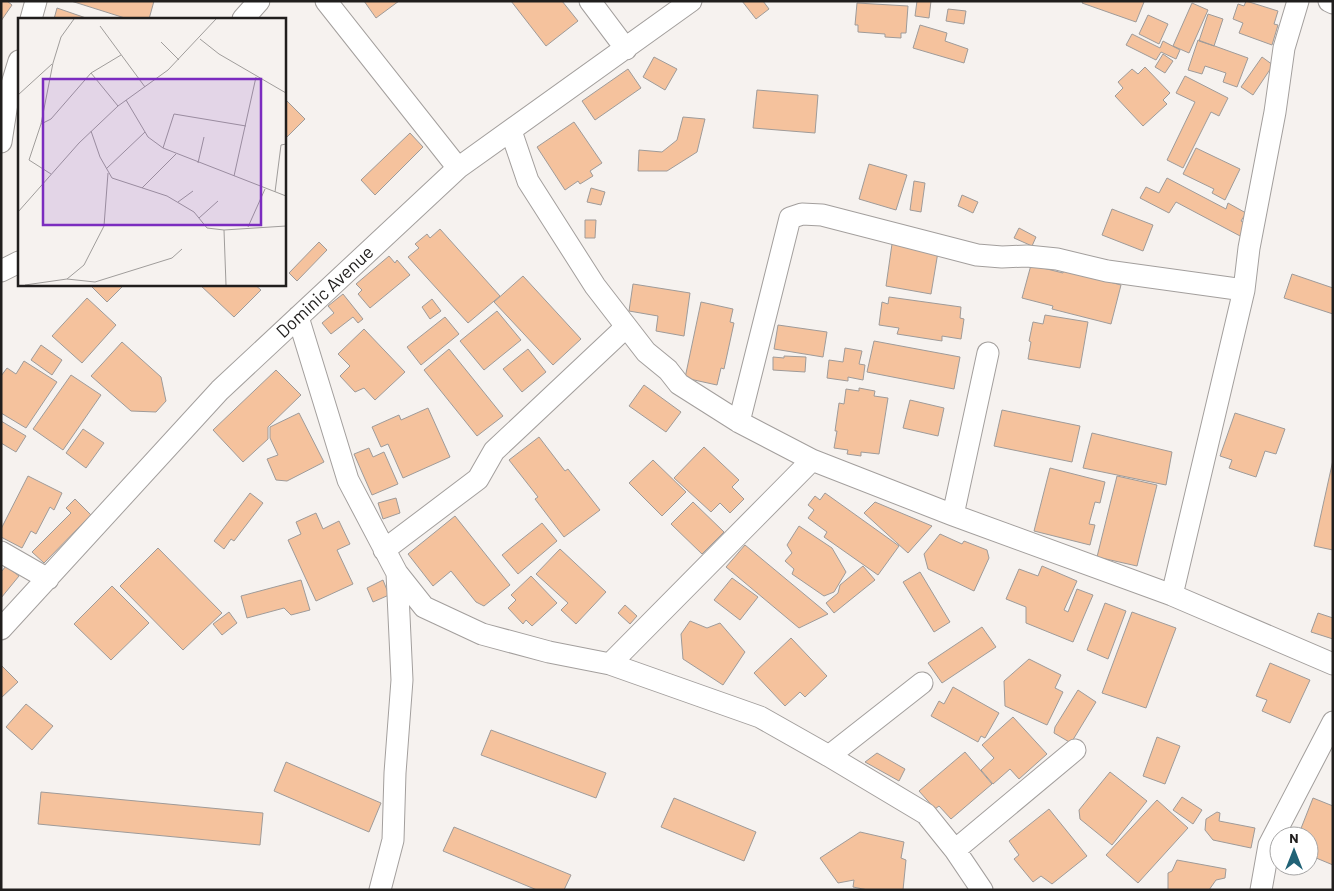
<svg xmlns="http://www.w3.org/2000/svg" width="1334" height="891" font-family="Barlow,sans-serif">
	<rect width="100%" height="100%" fill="#f6f2ef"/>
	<path fill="#f5c29d" stroke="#9f9b99" d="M1,1H7L12,5L1,21Z
		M71,1H154L149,19H128Z
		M364,1H399L376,18Z
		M511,1H562L578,21L546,46Z
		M742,1H763L769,9L756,19Z
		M917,1H931L929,18L915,16Z
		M1083,1H1143L1144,2L1136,22L1082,3Z
		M1246,1L1278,11L1274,24L1278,25L1272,45L1239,33L1243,23L1233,19L1238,4L1244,6Z
		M857,3L908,6L906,33H901V38L885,37V34L858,32V25H855Z
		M1192,3L1208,10L1189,53L1173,46Z
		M57,8L89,19H54Z
		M948,9L966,11L964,24L946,21Z
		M1208,14L1223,19L1214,46L1199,41Z
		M1148,15L1168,24L1159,44L1139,34Z
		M920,25L947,33L945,41L968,49L964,63L913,48Z
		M1132,34L1160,48L1163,41L1180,50L1176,59L1161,52L1156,60L1126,45Z
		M1198,40L1248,58L1237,87L1223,82L1226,73L1205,66L1202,74L1188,70Z
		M1163,54L1173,61L1165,73L1155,67Z
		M654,57L677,69L665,90L643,77Z
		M1262,57L1273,65L1253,95L1241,87Z
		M1145,67L1170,93L1163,100L1167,104L1143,126L1115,96L1123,88L1118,82L1132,69L1138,74Z
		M628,69L641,88L595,120L582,101Z
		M1185,76L1228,98L1219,116L1211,112L1183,168L1167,160L1195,102L1176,93Z
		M757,90L818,95L815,133L753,128Z
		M284,98L305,119L285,139H284Z
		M683,117L705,119L697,152L667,171H638L639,150L662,152L677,140Z
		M574,122L602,163L590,171L593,176L580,184L578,181L565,190L537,147Z
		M410,133L423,147L375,195L361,180Z
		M1196,148L1240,169L1225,200L1212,193L1214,189L1183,174Z
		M869,164L907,175L896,210L859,199Z
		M1167,178L1226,209L1228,203L1246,213L1241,221L1248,225L1242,237L1176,202L1169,213L1140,198L1146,187L1159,193Z
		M914,181L925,183L921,212L910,210Z
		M591,188L605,192L601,205L587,202Z
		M962,195L978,202L973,213L958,206Z
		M1112,209L1153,225L1143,251L1102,235Z
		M585,220H596L595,238H585Z
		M1019,228L1036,237L1032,246L1014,238Z
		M440,229L500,296L468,323L408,257L419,248L415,244L427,234L430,238Z
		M319,242L327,250L297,281L289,273Z
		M892,244L938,252L931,294L886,286Z
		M389,256L395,263L397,260L410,275L370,308L358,294L362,290L356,284Z
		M1031,265L1063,273L1064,270L1121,285L1111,324L1052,309L1053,306L1022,298Z
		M1292,274L1333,288V314L1284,298Z
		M523,276L581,339L553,365L494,302Z
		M89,284H125L107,302Z
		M199,284H254L261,290L234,317Z
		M633,284L690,293L684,336L656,331L658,316L629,311Z
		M343,294L363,319L358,323L353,317L331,334L322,323L334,313L328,306Z
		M889,297L961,307L960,318L964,319L961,339L942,336V341L897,334L899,328L879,325L882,302L888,304Z
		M87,298L116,325L82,363L52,336Z
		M432,299L441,311L430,319L422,307Z
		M701,302L733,309L730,322L734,323L724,369L721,368L717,385L685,378Z
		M497,311L521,340L484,370L460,341Z
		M1045,315L1088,322L1080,368L1028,359L1031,342L1029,341L1033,322L1043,324Z
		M445,317L459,334L421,365L407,347Z
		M778,325L827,332L823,357L774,349Z
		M364,329L405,372L375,400L364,388L355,392L340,376L350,366L338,354Z
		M874,341L960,357L954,389L867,372Z
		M122,342L161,377L166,401L156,412L131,411L91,376Z
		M41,345L62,360L52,375L31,360Z
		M845,348L862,351L859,364L865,365L863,380L848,377V381L827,378L829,360L843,362Z
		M449,349L503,416L477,436L424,370Z
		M528,349L546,372L522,392L503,369Z
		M784,356L806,357L805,372L773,370V357L784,358Z
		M24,361L57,382L26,428L1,413V376L7,368L16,374Z
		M276,370L301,395L268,427V439L243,462L213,430Z
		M71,375L101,395L63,450L33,429Z
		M644,385L681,412L666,432L629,406Z
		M859,388L875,391L874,396L888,398L879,454L861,452V456L847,454L848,450L834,448L837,431H835L839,403L844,404L846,389L859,391Z
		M910,400L944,408L938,436L903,428Z
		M428,408L450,457L403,478L388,444L381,447L372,427L399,415L401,420Z
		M1002,410L1080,426L1072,462L994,446Z
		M299,413L324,462L287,481L276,480L267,459L278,455L270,438V427Z
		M1235,413L1285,429L1276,454L1265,451L1256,477L1229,468L1232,460L1220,456Z
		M1,421L26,436L16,452L1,443Z
		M83,429L104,443L86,468L66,453Z
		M1092,433L1172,452L1166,485L1083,468Z
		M539,437L565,471L568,469L600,510L564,537L535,499L538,497L509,460Z
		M704,447L739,480L732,487L744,499L730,513L720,503L711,512L674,478Z
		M369,448L373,457L384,452L398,484L372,495L354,454Z
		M653,460L686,492L662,516L629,483Z
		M1333,460V550L1314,546Z
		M1050,468L1105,482L1100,503L1095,502L1089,524L1095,525L1090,545L1034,531Z
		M28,476L62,493L54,510L50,507L36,534L31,531L22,548L1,537V529Z
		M1117,476L1157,485L1137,566L1097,557Z
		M250,493L263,503L234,541L231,539L224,549L214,541Z
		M825,493L899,546L878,575L824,537L827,532L808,518L814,510L808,505L815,496L820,500Z
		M396,498L400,513L383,519L378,503Z
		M75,499L91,515L44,563L32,552L71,513L66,508Z
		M693,502L724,532L702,554L671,524Z
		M875,502L932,526L908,553L864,513Z
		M316,513L323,529L339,521L350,544L337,550L353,584L316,601L288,540L301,534L296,522Z
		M455,516L510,585L484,606L476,602L451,571L433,586L408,554Z
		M542,523L557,541L518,574L502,555Z
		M799,526L832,548L846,572L834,592L824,596L792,574L794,569L785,561L792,553L787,545Z
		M940,534L962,544L964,541L987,550L989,558L974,591L928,569L924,554Z
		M745,545L828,614L799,628L726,567Z
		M158,548L222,613L183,650L120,586Z
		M560,549L606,592L576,624L561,610L568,603L536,574Z
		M6,566L19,576L1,598V572Z
		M863,566L875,580L834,613L826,603L838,593L840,585Z
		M1042,566L1077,581L1064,610L1068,612L1077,589L1093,595L1073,642L1026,623V607L1006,599L1019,569L1038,576Z
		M920,572L950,622L934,632L903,582Z
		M531,576L557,603L532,626L526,620L523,624L508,608L516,600L511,595Z
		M732,578L758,597L740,620L714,600Z
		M301,580L310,610L291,615L284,608L247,618L241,596Z
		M383,580L389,595L373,602L367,588Z
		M112,586L149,623L111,660L74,624Z
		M1105,603L1126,611L1108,659L1087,650Z
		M625,605L637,616L630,624L618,613Z
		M229,612L237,623L222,635L213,624Z
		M1132,612L1176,628L1146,708L1102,693Z
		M1318,613L1333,618V639L1311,632Z
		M690,621L707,628L720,623L745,652L723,685L683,659L681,634Z
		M982,627L996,647L942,683L928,663Z
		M791,638L827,676L805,697L800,692L785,706L754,673Z
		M1029,659L1061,675L1055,688L1063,692L1047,725L1005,706L1004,681Z
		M1270,663L1310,680L1290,723L1262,711L1267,700L1256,696Z
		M2,666L18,682L1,698V667Z
		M953,687L999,713L985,738L981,736L978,742L931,716L939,701L944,704Z
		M1078,690L1096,702L1071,743L1054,733L1055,727Z
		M26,704L53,726L32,750L6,727Z
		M1013,717L1047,754L1019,779L1010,769L993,784L981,770L994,758L982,745Z
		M491,730L606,773L596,798L481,755Z
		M1157,737L1180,746L1165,784L1143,776Z
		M965,752L992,784L951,819L939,806L935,809L919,791Z
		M877,753L905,769L899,781L865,762Z
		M286,762L381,803L369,832L274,791Z
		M1110,772L1147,801L1112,845L1080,819L1079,810Z
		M41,792L263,813L260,845L38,824Z
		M1182,797L1202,810L1193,824L1173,810Z
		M674,798L756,832L744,861L661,827Z
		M1313,798L1333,806V865L1309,855V836H1298Z
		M1157,800L1188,828L1138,883L1106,855Z
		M1049,809L1087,856L1052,884L1041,876L1033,882L1014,859L1019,855L1009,841Z
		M1217,812L1220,813L1219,821L1255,828L1251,848L1213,840L1205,830L1206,819Z
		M454,827L571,875L564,890H537L443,851Z
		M860,832L904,842L901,858L906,860L903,890H868L853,887L854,880L838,883L820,858Z
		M1177,860L1226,869L1225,878L1216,880L1209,890H1168V873L1172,871Z"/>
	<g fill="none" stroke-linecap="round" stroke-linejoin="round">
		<defs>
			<path id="street" d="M326,1L458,168
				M590,1L626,49
				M1329,1L1333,3
				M31,19L36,1
				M243,19L259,1
				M511,131L528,181L595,286L646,352L668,370L679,384L739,422L812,460L953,515L1172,595L1333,664
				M1,142L8,97L19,61
				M1,271L19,262
				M298,317L348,480L397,573L424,607L482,634L549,652L610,664L760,717L829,756L926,814L955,850L982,890
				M739,422L790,218L802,214L822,215L977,255L1002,257L1027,256L1057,259L1107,271L1244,290
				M953,515L988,353
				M384,550L478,479L494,451L626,327
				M1,552L48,579
				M1172,595L1244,290L1249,248L1275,112L1284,48L1298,1
				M1,629L220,390L458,168L691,1
				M610,664L812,460
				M829,756L922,683
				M955,850L1075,750
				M380,890L393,840L395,773L402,680L397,573
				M1261,890L1269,845L1333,722"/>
		</defs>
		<use href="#street" stroke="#a39f9d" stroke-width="23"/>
		<use href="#street" stroke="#fff" stroke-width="21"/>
	</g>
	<g text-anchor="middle" stroke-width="4" stroke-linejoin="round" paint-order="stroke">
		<g font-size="18" fill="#201e1d" stroke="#fff">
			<text transform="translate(325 292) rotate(-43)" y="6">Dominic Avenue</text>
		</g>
	</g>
	<g transform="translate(18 18)">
		<rect width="268" height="268" fill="#f6f2ef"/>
		<path fill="none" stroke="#a09d9b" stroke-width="1" d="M82,8L127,69M182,21L201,36L268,75M143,24L161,42M73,55L100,88M0,77L34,46M108,82L130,119L145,130L268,178M23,106L35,45L43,19L56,1M73,113L82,139L94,160L149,178L176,194L189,210L206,212L268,208M145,130L156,96L228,108M180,145L186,119M88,151L127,114M33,156L11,142L23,106L33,101L73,55L103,37M216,158L238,59M124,170L158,136M257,174L263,127L268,126M160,184L175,173M0,194L61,125L100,88L150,52L198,1M181,200L200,183M230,209L247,171M206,212L208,267M49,261L66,247L86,208L90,155M7,267L49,261L77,264L154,240L164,231"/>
		<path fill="#7b2cbf" fill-opacity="0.15" stroke="#7b2cbf" stroke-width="2.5" d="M25,61H243V207H25Z"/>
		<rect width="268" height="268" fill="none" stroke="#201e1d" stroke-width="2.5"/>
	</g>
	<rect width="1334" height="891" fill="none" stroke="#201e1d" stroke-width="5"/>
	<g transform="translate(1294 851)"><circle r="24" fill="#ffffff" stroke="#a6a5a5"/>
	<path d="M0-4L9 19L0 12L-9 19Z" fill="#216276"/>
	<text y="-8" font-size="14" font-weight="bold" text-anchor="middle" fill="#201e1d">N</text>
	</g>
</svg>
